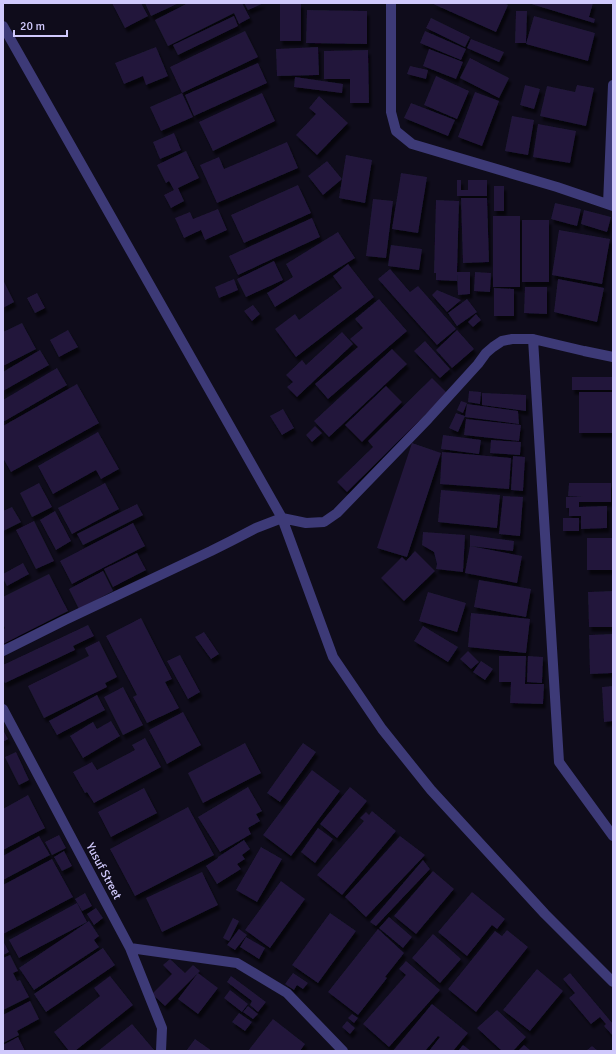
<svg xmlns="http://www.w3.org/2000/svg" width="616" height="1054" font-family="Signika,sans-serif">
	<defs>
		<filter id="shadow"><feDropShadow dx="2.5" dy="4.5" stdDeviation="1" flood-color="#0009"/></filter>
	</defs>
	<rect width="100%" height="100%" fill="#0f0c1b"/>
	<path fill="#21193a" filter="url(#shadow)" d="M112,3H141L148,16L125,28Z
		M145,3H179L151,16Z
		M188,3H242L250,18L239,24L234,13L168,46L155,20Z
		M244,3H264L248,10Z
		M280,3H301V41H280Z
		M431,3H504L508,5L496,32Z
		M528,3H593L589,17L595,19L594,23Z
		M307,10L367,11V44L306,43Z
		M516,11H527L526,43H515Z
		M234,16L238,26L178,55L173,45Z
		M534,16L595,33L588,61L526,44Z
		M431,18L470,37L465,47L426,28Z
		M245,31L258,57L182,93L170,67Z
		M425,31L466,49L461,60L420,43Z
		M471,39L504,52L499,62L467,48Z
		M156,47L168,76L146,85L143,76L124,84L115,63Z
		M318,47L319,75L277,76L276,49Z
		M429,49L463,62L456,79L423,66Z
		M368,50L369,103H350V79H324V51Z
		M470,58L509,78L499,98L460,78Z
		M258,63L267,83L194,116L185,95Z
		M410,66L428,70L426,79L407,74Z
		M436,76L469,91L457,119L424,105Z
		M295,77L343,84L342,93L294,87Z
		M525,85L540,89L534,109L520,105Z
		M577,85L594,88L586,126L540,116L547,86L575,92Z
		M475,92L499,101L482,146L458,137Z
		M182,93L193,117L161,131L150,107Z
		M262,93L275,121L213,151L199,122Z
		M319,96L348,123L317,155L296,135L316,114L309,108Z
		M411,103L455,120L448,136L404,118Z
		M512,116L534,120L528,155L505,151Z
		M538,124L576,131L570,163L533,157Z
		M174,133L181,150L160,159L153,142Z
		M287,142L298,168L217,203L200,165L219,157L224,169Z
		M186,151L199,178L178,188L184,201L171,208L164,195L174,190L169,181L166,183L157,165Z
		M346,155L372,160L365,203L339,198Z
		M327,161L342,179L323,195L308,176Z
		M401,173L427,177L418,233L392,229Z
		M457,180H461V190H468V180H487V196H457Z
		M298,185L311,213L244,243L231,215Z
		M494,186H504V211H494Z
		M461,198H487L489,262L463,263Z
		M373,199L393,201L386,258L366,256Z
		M436,200L459,201L457,272H470V294L458,295L457,274V281L436,280V273H434Z
		M555,203L581,209L577,226L551,219Z
		M218,209L227,230L205,240L201,230L184,238L175,218L190,212L193,219Z
		M584,210L611,217L607,232L581,224Z
		M493,216H520V287H493Z
		M312,218L320,237L238,275L229,256Z
		M522,220H549V282H522Z
		M559,230L610,239L602,284L552,275Z
		M338,232L355,258L275,307L267,293L293,277L286,264Z
		M391,245L422,249L419,270L388,266Z
		M274,261L283,280L246,297L237,279Z
		M348,264L374,297L296,357L275,329L295,314L299,320L342,288L333,276Z
		M390,269L410,292L418,286L456,329L437,345L378,279Z
		M475,272L491,273L490,292L474,291Z
		M234,279L238,290L219,298L215,287Z
		M558,279L604,288L597,322L554,312Z
		M3,280L14,302L3,308Z
		M525,287H547V314L524,313Z
		M494,288L514,289V316H494Z
		M437,290L461,300L447,312L432,295Z
		M37,293L45,308L35,313L27,298Z
		M379,299L407,331L328,399L315,384L358,347L350,339L363,328L355,319Z
		M467,299L477,312L457,326L448,313Z
		M253,305L260,314L252,321L244,311Z
		M476,314L481,320L473,327L468,322Z
		M22,323L36,349L3,366V332Z
		M68,330L78,347L59,357L50,340Z
		M457,330L474,349L452,368L436,350Z
		M342,332L353,344L297,397L287,387L293,382L286,375L302,360L306,365Z
		M425,341L450,369L440,378L414,351Z
		M392,349L407,364L329,437L314,421Z
		M40,350L49,365L3,391V372Z
		M57,368L67,385L3,422V400Z
		M572,377H613V390H572Z
		M432,378L447,393L347,492L337,482L373,447L368,441Z
		M77,384L99,423L11,472L3,458V426Z
		M386,386L402,402L362,442L345,425Z
		M469,391L481,392L480,404L468,402Z
		M579,392H613V433H579Z
		M482,393L526,395V411L482,405Z
		M461,401L467,403L463,413L457,410Z
		M467,404L518,411L519,424L465,417Z
		M283,409L294,428L282,435L270,416Z
		M456,413L465,416L458,432L449,428Z
		M466,419L521,425L519,441L464,435Z
		M315,426L322,433L312,442L306,435Z
		M98,432L119,469L101,479L96,470L53,494L38,466Z
		M443,435L481,440L479,454L441,449Z
		M491,440L521,442L520,455L490,453Z
		M412,443L441,453L407,557L377,548Z
		M442,452L511,458L509,489L440,484Z
		M513,456L525,457L523,491L511,490Z
		M39,483L52,507L32,517L20,493Z
		M105,483L119,509L72,534L58,508Z
		M569,483H611V502H579V507L607,506V528L581,529V516H569V508H566V497L583,496H568Z
		M441,490L500,495L497,528L438,522Z
		M503,496L523,497L520,536L499,534Z
		M137,504L143,515L83,545L77,534Z
		M12,507L21,522L3,531V511Z
		M55,511L71,541L56,550L40,520Z
		M563,518H579V531H563Z
		M34,521L54,561L36,569L16,530Z
		M133,523L145,546L72,584L60,561Z
		M423,532L465,535L463,572L436,569L437,564L434,552L422,545Z
		M470,535L514,541L513,551L470,546Z
		M587,538H613V570H587Z
		M470,546L522,556L517,583L465,573Z
		M415,551L435,571L404,601L381,578L402,557L406,561Z
		M137,553L146,570L113,587L104,569Z
		M23,563L29,574L7,586L3,578V574Z
		M103,571L113,591L79,609L69,589Z
		M49,574L68,611L3,644V630L5,628L3,624V597Z
		M479,580L531,589L526,617L474,607Z
		M613,591V627H589L588,592Z
		M428,592L466,603L457,632L419,621Z
		M471,613L530,619L526,653L468,647Z
		M141,618L172,679L165,682L179,708L147,723L133,697L137,695L106,636Z
		M88,625L94,636L73,646L75,650L5,683L3,680V665Z
		M423,626L458,647L448,662L414,641Z
		M204,632L219,654L211,659L195,637Z
		M613,634V673L590,674L589,635Z
		M99,641L117,677L105,683L107,687L44,718L28,686L89,656L85,648Z
		M468,651L479,662L471,669L460,659Z
		M180,655L200,692L188,699L167,661Z
		M499,656H526L525,684H544L543,704L510,703L511,682H499Z
		M528,656L543,657L542,683L527,682Z
		M481,661L493,669L485,680L473,672Z
		M613,686V721L604,722L602,687Z
		M123,687L143,725L123,735L104,697Z
		M97,695L105,710L57,735L49,721Z
		M183,712L201,745L167,764L149,730Z
		M111,721L120,736L83,758L70,736L93,722L97,729Z
		M3,730L8,739L3,742Z
		M145,738L161,767L94,803L87,792L85,793L73,772L92,762L97,770L135,750L132,745Z
		M245,743L261,773L203,803L188,773Z
		M303,743L316,752L280,802L267,793Z
		M16,752L29,780L19,785L5,757Z
		M312,770L340,791L291,856L263,835Z
		M248,787L262,811L256,814L260,821L248,828L251,834L220,852L198,817Z
		M350,787L367,801L337,838L320,824Z
		M144,788L157,813L111,837L98,812Z
		M28,795L45,828L3,850V809Z
		M188,807L214,855L135,896L110,849Z
		M372,811L396,831L342,895L317,875L364,821L360,818L366,812L369,815Z
		M318,828L333,839L315,863L301,852Z
		M59,835L66,848L52,855L45,842Z
		M39,836L50,855L3,880V856Z
		M400,836L425,855L366,917L345,897Z
		M244,840L250,849L242,855L245,859L237,864L241,869L217,884L206,866L218,858V857Z
		M261,847L282,859L257,902L236,890Z
		M64,851L72,866L62,871L54,857Z
		M52,859L73,897L3,934V885Z
		M423,860L430,869L376,926L370,922Z
		M433,871L454,889L416,934L394,916Z
		M202,872L218,905L162,932L146,898Z
		M281,881L305,899L270,948L245,930Z
		M472,892L505,919L497,929L492,925L467,956L438,932Z
		M85,893L92,906L82,911L75,899Z
		M77,903L87,922L19,958L9,940Z
		M96,908L103,918L94,925L87,914Z
		M330,913L356,931L318,983L292,965Z
		M389,917L412,937L403,948L379,928Z
		M233,918L239,921L229,941L223,938Z
		M89,921L99,936L94,940L99,947L34,990L19,968Z
		M239,929L247,935L235,950L227,945Z
		M378,929L404,953L385,977L387,978L358,1015L328,992Z
		M507,930L528,947L476,1012L448,989L495,931L502,936Z
		M433,934L461,959L440,983L412,958Z
		M246,937L265,948L259,959L240,947Z
		M3,941L9,952L3,955Z
		M103,948L115,965L46,1012L34,994Z
		M10,955L18,971L13,973L17,981L20,980L29,997L3,1010V958Z
		M170,959L185,973L193,965L200,971L165,1006L152,994L172,974L163,965Z
		M406,961L440,990L389,1047L363,1024L406,975L399,969Z
		M537,969L563,991L530,1031L503,1010Z
		M198,973L218,988L198,1014L178,999Z
		M293,973L308,983L303,989L297,985L294,990L285,984Z
		M570,973L613,1024V1036L604,1026L606,1024L600,1017L591,1024L569,998L575,993L563,979Z
		M110,976L133,1005L75,1051H69L54,1032L100,996L94,988Z
		M231,976L266,1002L258,1012L250,1005L252,1001L227,982Z
		M230,990L248,1004L242,1012L224,998Z
		M30,1001L39,1019L17,1031L19,1035L3,1043V1015Z
		M432,1004L468,1033L453,1051H429L440,1037L438,1036L425,1051H393Z
		M248,1006L258,1014L253,1019L243,1012Z
		M497,1010L526,1037L513,1051H502L477,1028Z
		M239,1013L252,1022L245,1031L232,1022Z
		M352,1014L358,1018L354,1023L348,1018Z
		M273,1019L305,1044L300,1051H248Z
		M347,1021L355,1028L350,1034L342,1027Z
		M132,1024L155,1051H98Z
		M18,1037L25,1051H3V1045Z
		M195,1039L212,1051H186Z
		M463,1045L471,1051H458Z
		M524,1045L531,1051H518Z
		M592,1046L598,1051H586Z"/>
	<g fill="none" stroke-linecap="round" stroke-linejoin="round">
		<path stroke="#3d3a77" stroke-width="10" d="M391,3V112L396,131L412,144L557,187L613,206
			M3,26L282,518L333,657L382,729L431,790L545,914L613,982
			M608,204L613,85
			M533,339L559,762L613,836
			M3,651L65,620L211,551L231,541L256,528L282,518L306,523L324,522L337,513L428,419L478,364L486,353L493,347L502,341L512,339H533L584,351L613,357
			M3,709L130,948L162,1028L161,1051
			M130,948L237,963L287,993L343,1051"/>
	</g>
	<g text-anchor="middle" stroke-width="3" stroke-linejoin="round" paint-order="stroke">
		<g font-size="12" fill="#d0c9fc" stroke="#0f0c1b">
			<text transform="translate(104 871) rotate(62)" y="4">Yusuf Street</text>
		</g>
	</g>
	<rect width="616" height="1054" fill="none" stroke="#d0c9fc" stroke-width="8"/>
	<path d="M14 30v6h53v-6" fill="none" stroke="#d0c9fc" stroke-width="2"/>
	<text x="20" y="30" font-size="12" fill="#d0c9fc" stroke="#0f0c1b" stroke-width="3" paint-order="stroke">20 m</text>
</svg>
